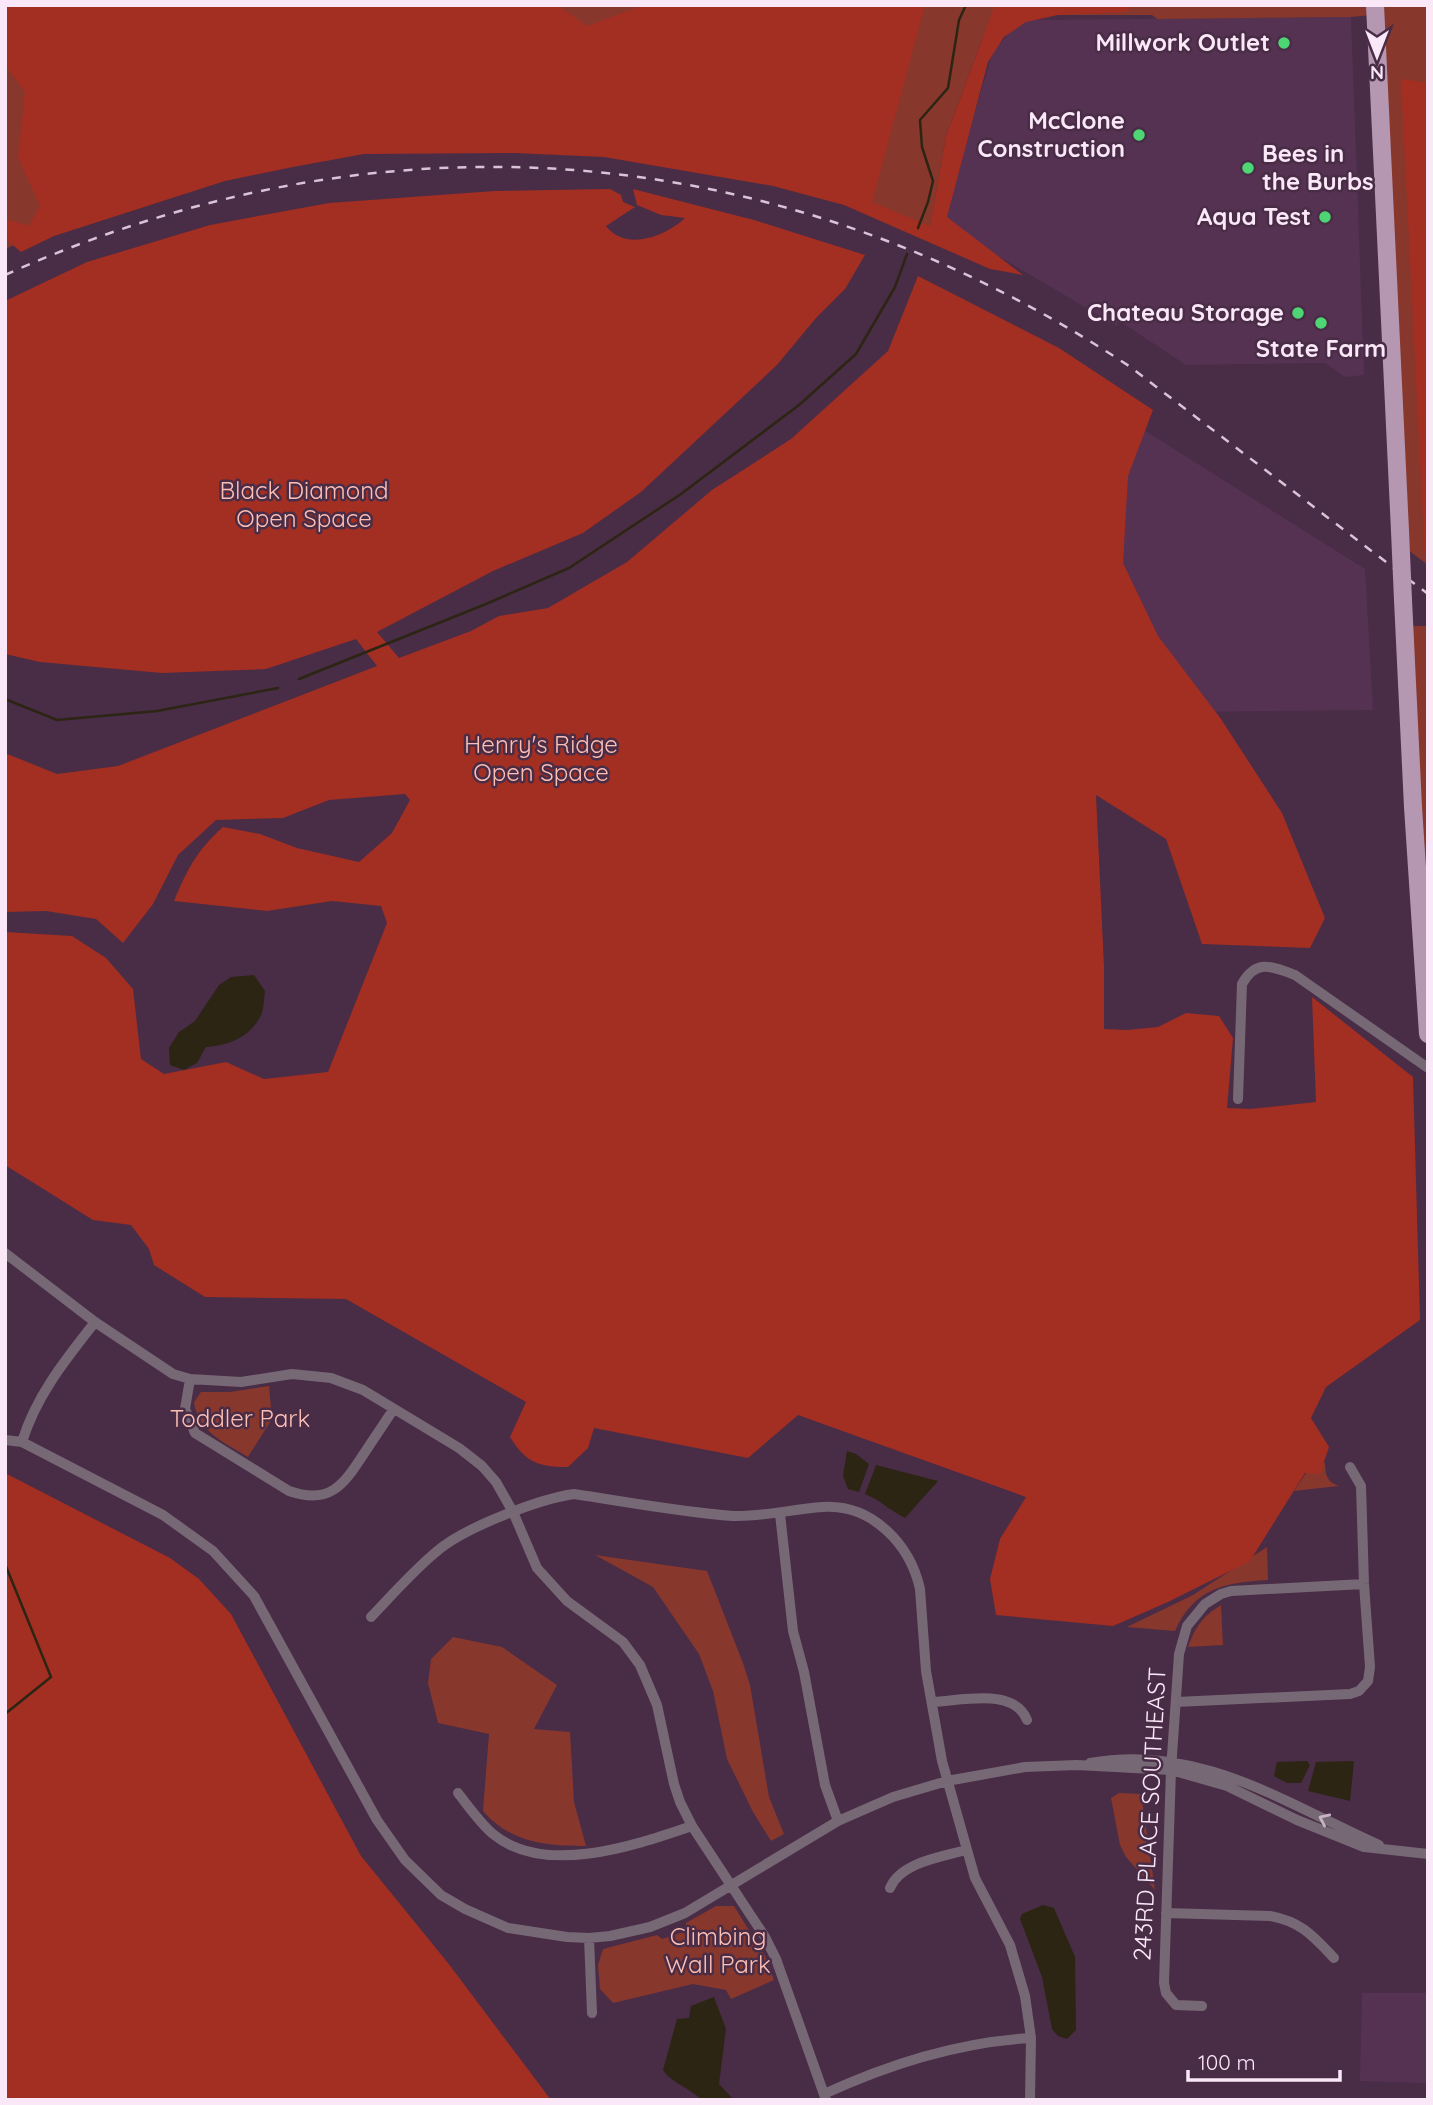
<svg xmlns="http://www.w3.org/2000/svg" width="1433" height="2105" font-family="Quicksand,sans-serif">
	<rect width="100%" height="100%" fill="#492c46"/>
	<path fill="#553252" d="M1351,17L1364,375L1345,377L1325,363L1186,365L1118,320L1117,326L942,223L992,54L1008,34L1026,20Z
		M1112,410L1365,569L1373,710L1098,713Z
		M1362,1993H1428V2083L1360,2081Z"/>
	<path fill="#88372d" d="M5,5H1428V565L1408,550L1382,14L1351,17L1157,19L1152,15H998L983,37L946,136L930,227L862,206L665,157L402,147L262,166L48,230L5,249Z
		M1412,626H1428V976Z
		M269,1386L272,1419L248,1457C224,1442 198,1432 194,1402L201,1392H230Z
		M1325,1463C1325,1475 1327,1482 1339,1486L1294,1491L1312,1464Z
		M1267,1547L1268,1580C1225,1583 1195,1587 1175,1631L1127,1627L1193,1595Z
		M595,1555L707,1571L743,1663L750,1685L769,1797L784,1834L771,1841L753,1812L727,1759L713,1691L699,1654L653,1587Z
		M1221,1605L1223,1645L1188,1647C1196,1626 1202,1617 1221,1605Z
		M453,1637L502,1647L557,1685L534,1729L570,1732L574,1802L586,1846C546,1846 511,1843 483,1811L489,1734L438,1723L428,1683L431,1659Z
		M1119,1793L1141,1794L1155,1890L1126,1857L1120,1845L1111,1798Z
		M716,1906H734L765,1956L774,1980L731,1999L726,1990L693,1984L613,2003L600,1989L598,1965L603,1949L657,1935L662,1939L686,1931V1923Z"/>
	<path fill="#a32e22" d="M5,5H557L587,26L644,5H925L872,202L930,226L946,136L995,5H1133L1126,12L1058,15L1026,22L1004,37L988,62L947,217L1023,275L990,269L844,205L773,186L604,157L514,153L364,154L293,167L225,181L54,236L21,252L9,242L5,219L29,226L40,206L18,157L25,92L5,64Z
		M1401,79L1428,83V562L1425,560Z
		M610,189L621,195L623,202L635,207L606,226C626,252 666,236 685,218L661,215L637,205L633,189L754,220L865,255L845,289L816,318L777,365L641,492L583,533L493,571L377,632L399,658L471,631L499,616L548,608L627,562L712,490L791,439L888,351L918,276L1059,348L1153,410L1128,476L1123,563L1158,636L1221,719L1282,813L1325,918L1310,948L1202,944L1166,839L1096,795L1104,967V1029L1127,1030L1158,1027L1186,1013L1219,1016L1233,1038L1227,1108L1250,1109L1316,1102L1312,997L1413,1077L1420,1320L1326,1387L1311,1418L1329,1447L1320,1474L1305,1473L1250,1561L1168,1602L1113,1626L996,1615L990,1579L1000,1539L1026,1497L798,1415L748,1458L594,1428L588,1448L568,1467C539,1467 526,1463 510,1437L526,1402L346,1299L205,1297L154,1265L149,1249L131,1225L93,1220L5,1165V932L72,936L106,958L133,989L141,1059L164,1074L226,1062L264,1079L328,1072L387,923L381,906L332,901L267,911L174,901C187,870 197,850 223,827L260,834L297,848L359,862L392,833L410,800L405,794L329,800L283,818L216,820L178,855L153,904L123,943L96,919L46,911L5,912V753L57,774L118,766L377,666L356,639L266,669L162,673L40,662L5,654V301L87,262L210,225L329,203L494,191Z
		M5,1473L170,1558L199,1579L231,1614L361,1856L448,1963L551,2100H5Z"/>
	<path fill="#2c2513" d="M254,975L265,991C264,999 264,1012 259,1019C248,1038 227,1046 206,1047L197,1063L184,1070L170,1065L169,1048L179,1032L195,1021L219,985L231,977Z
		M847,1451L856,1454L869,1464L859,1492L848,1489L843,1476Z
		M876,1465L938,1481L905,1518C889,1510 882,1501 865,1494Z
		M1307,1761L1310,1765L1301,1783H1287L1274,1776L1277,1762Z
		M1354,1761L1350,1801L1308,1791L1316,1762Z
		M1043,1905L1054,1908L1075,1957L1076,2030L1067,2039L1058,2036L1052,2029L1042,1977L1020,1919L1022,1914Z
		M714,1997L726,2029L719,2084L734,2100H702C691,2089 669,2081 663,2070L677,2019L689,2018L691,2006Z"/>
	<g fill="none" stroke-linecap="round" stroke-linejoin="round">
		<path stroke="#2c2513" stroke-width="2.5" d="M918,228L928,202L933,181L922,147L920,120L948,88L959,20L966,5
			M299,679L486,604L569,568L681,494L799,405L856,354L895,287L907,254
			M5,699L57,720L157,711L278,688
			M5,1564L51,1677L5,1714"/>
		<path stroke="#776875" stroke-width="10" d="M1238,1099L1242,984C1256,959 1271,966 1295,975L1428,1068
			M5,1253L95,1322L173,1374L190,1379L241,1382L292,1374L331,1378L363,1390L459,1448L482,1466L496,1482L513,1512L537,1568L567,1601L623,1642L640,1665L657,1705L674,1784L680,1802L692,1826L765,1937L776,1959L826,2100
			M190,1379L185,1409L195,1433L289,1491C329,1505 343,1486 363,1455C373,1440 383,1425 393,1410
			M5,1440L22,1442L163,1515L213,1551L254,1596L377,1820L405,1860L441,1895L465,1909L508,1928L567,1937L589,1938L610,1936L650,1927L685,1913L838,1821L893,1797L947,1781L1025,1767L1077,1765L1171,1770L1227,1786L1297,1820L1364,1847L1428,1854
			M22,1442C36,1396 65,1360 95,1322
			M780,1514L793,1631L804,1672L825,1785L838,1821
			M371,1617C392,1595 413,1571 436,1552C463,1528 539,1499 574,1494C627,1502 680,1512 733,1516C764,1517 792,1509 823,1507C872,1504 910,1544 920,1589L926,1671L942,1761L975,1878L1010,1945L1025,1996L1031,2038L1030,2100
			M932,1702C962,1701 1014,1687 1027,1720
			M1176,1702L1350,1694L1359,1691L1368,1681L1370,1667L1364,1584L1361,1486L1350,1467
			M1090,1763C1198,1743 1285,1803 1379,1845
			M458,1793C469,1807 480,1823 493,1834C545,1877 636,1845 692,1826
			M890,1888C901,1862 942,1857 966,1850
			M1166,1913L1270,1916C1302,1922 1313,1936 1334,1958
			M589,1938L592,2013
			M1202,2006L1176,2005L1166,1993L1164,1983L1171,1770L1179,1654L1187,1626L1205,1604L1221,1594L1231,1591L1364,1584
			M824,2094C889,2064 958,2042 1031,2038"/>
		<path stroke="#b597b1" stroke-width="18" d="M1375,5L1400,531
			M1403,600L1413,807L1428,1034"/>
		<path stroke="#d8c4d5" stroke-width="2.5" stroke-dasharray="9 9" stroke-linecap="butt" d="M5,275C385,104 782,137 1129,366L1428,594"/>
		<path stroke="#b597b1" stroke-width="18" d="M1400,531L1403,600"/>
	</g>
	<defs><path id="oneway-chevron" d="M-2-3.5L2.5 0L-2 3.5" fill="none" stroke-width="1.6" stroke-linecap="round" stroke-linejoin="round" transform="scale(1.75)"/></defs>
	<use stroke="#c6b4c3" href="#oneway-chevron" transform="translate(1324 1819) rotate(-155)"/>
	<g fill="#4ed675" stroke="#492c46" stroke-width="2.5">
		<circle cx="1284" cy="43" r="7"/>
		<circle cx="1139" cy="135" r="7"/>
		<circle cx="1248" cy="168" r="7"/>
		<circle cx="1325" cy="217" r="7"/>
		<circle cx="1298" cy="313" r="7"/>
		<circle cx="1321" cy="323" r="7"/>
	</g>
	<g text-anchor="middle" stroke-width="5" stroke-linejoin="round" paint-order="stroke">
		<g font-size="24" font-weight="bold" fill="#fae7f7" stroke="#492c46" text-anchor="end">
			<text x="1270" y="51">Millwork Outlet</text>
			<text x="1125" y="129">McClone<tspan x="1125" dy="28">Construction</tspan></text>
			<text x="1262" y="162" text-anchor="start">Bees in<tspan x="1262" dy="28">the Burbs</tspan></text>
			<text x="1311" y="225">Aqua Test</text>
			<text x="1284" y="321">Chateau Storage</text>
			<text x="1321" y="357" text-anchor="middle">State Farm</text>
		</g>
		<g font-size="24" fill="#fdbeb4" stroke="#492c46">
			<text x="304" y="499">Black Diamond<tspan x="304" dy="28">Open Space</tspan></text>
			<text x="541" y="753">Henry's Ridge<tspan x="541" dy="28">Open Space</tspan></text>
			<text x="240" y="1427">Toddler Park</text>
			<text x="718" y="1945">Climbing<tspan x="718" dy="28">Wall Park</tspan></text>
		</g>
		<g font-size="24" fill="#fae7f7" stroke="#492c46">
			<text transform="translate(1150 1814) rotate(-87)" y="8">243RD PLACE SOUTHEAST</text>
		</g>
	</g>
	<rect width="1433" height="2105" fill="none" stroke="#fae7f7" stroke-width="14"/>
	<g transform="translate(1377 56) rotate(180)" stroke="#492c46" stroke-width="5" paint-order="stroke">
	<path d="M0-5L12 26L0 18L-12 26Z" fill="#fae7f7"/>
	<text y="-10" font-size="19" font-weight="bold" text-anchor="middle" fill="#fae7f7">N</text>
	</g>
	<path d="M1188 2070v10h152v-10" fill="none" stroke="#fae7f7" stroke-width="3.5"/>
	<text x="1198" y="2070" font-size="21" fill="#fae7f7" stroke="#492c46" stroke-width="5" paint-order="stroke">100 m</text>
</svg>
